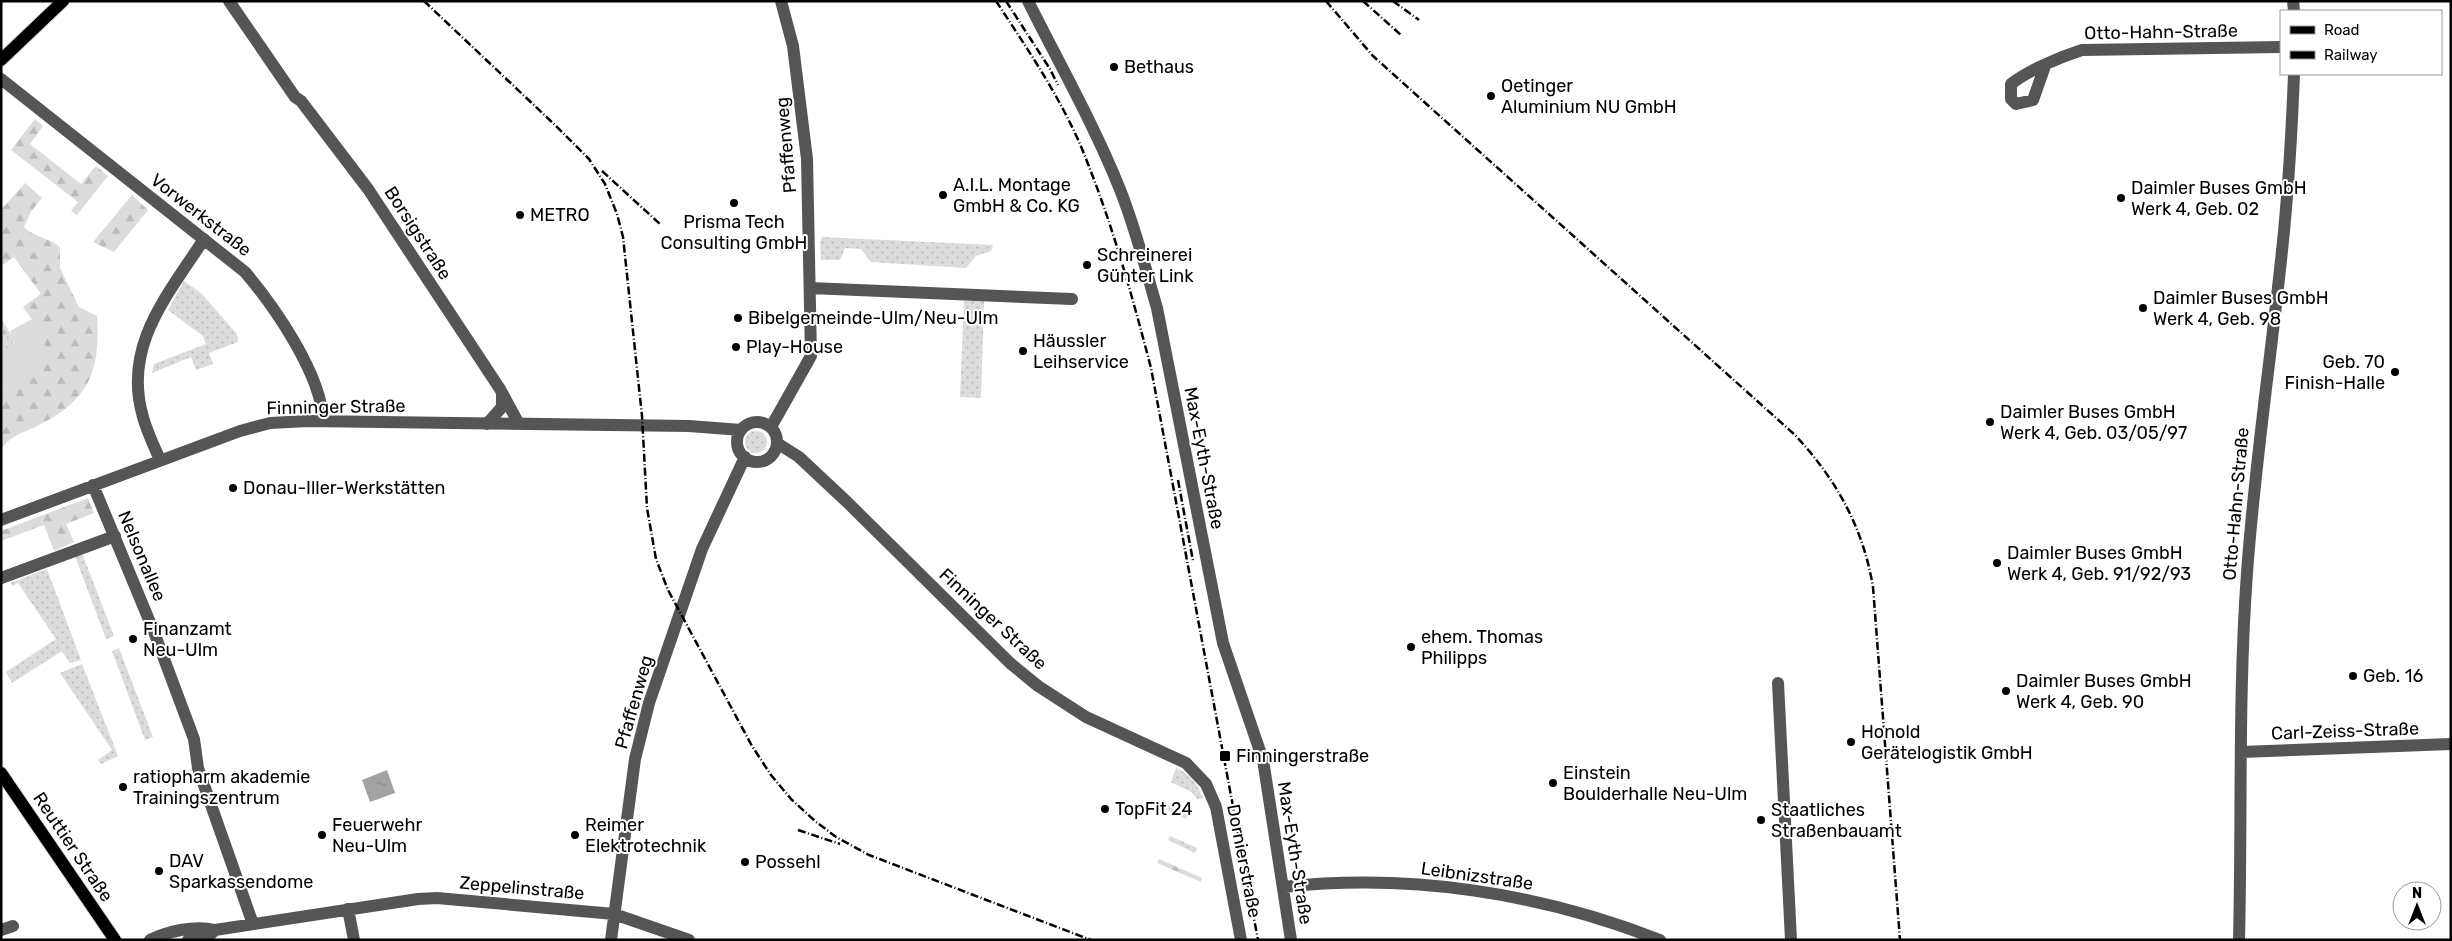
<svg xmlns="http://www.w3.org/2000/svg" width="2452" height="941" font-family="Rubik,sans-serif">
	<defs>
		<pattern id="grass-dots" width="8" height="8" patternUnits="userSpaceOnUse" patternTransform="scale(1.25)"><rect width="8" height="8" fill="#dcdcdc"/><path d="M2 2h.1M6 6h.1" fill="none" stroke="#bbb" stroke-width="1.8" stroke-linecap="round"/></pattern>
		<pattern id="forest-firs" width="22" height="20" patternUnits="userSpaceOnUse" patternTransform="scale(1.25)"><rect width="22" height="20" fill="#dcdcdc"/><path d="M5 1l3.5 6h-7zM16 11l3.5 6h-7z" fill="#bbb"/></pattern>
		<pattern id="water-ripples" width="26" height="14" patternUnits="userSpaceOnUse" patternTransform="scale(1.25)"><rect width="26" height="14" fill="#a3a3a3"/><path d="M2 4q2-2 4 0t4 0M15 11q2-2 4 0t4 0" fill="none" stroke="#8b8b8b"/></pattern>
	</defs>
	<rect width="100%" height="100%" fill="#fff"/>
	<path fill="url(#grass-dots)" d="M822,237L993,245L991,251L976,256L966,268L871,262L861,249L845,248L840,260H821L820,242Z
		M184,281L201,293L237,334L238,342L209,353L213,364L196,370L191,357L152,373L154,364L206,344L203,336L168,310Z
		M964,301H984L981,398L960,397Z
		M1,319L14,339L12,346L1,353Z
		M745 442a11 11 0 1 1 22 0a11 11 0 1 1-22 0Z
		M82,553L114,636L106,639L75,556Z
		M47,569L81,660L70,663L62,651L12,683L6,672L56,639L18,583L13,586L10,583Z
		M119,648L153,737L145,740L112,651Z
		M82,664L118,756L101,764L98,760L112,750L60,673Z
		M1176,768C1191,774 1197,784 1203,798L1197,799L1193,793L1171,782Z
		M1170,836L1197,848L1195,853L1168,840Z"/>
	<path fill="url(#forest-firs)" d="M35,119L43,126L30,144L81,184L96,166L108,176L77,215L71,211L78,202L11,150Z
		M25,183L42,198L31,212L24,227C34,238 49,237 60,247V268L79,307L97,316C101,374 87,402 35,427C22,433 8,437 1,450V389L36,365L42,333L23,307L41,294L14,257L1,266V210Z
		M132,195L148,210L114,252L93,242Z
		M1,324C8,334 10,339 1,348Z
		M88,498L94,513L66,524L74,542L54,551L44,525L1,541V531Z
		M1169,805L1189,813L1186,819L1167,810Z
		M1159,859L1202,878L1201,882L1157,863Z"/>
	<path fill="#dcdcdc" d="M32,319L42,333L46,348L36,365L1,389V353L14,343L10,331Z"/>
	<path fill="url(#water-ripples)" d="M387,770L395,793L370,802L362,780Z"/>
	<g fill="none" stroke-linecap="round" stroke-linejoin="round">
		<defs>
			<path id="major" d="M1,60L63,1
				M1,773L115,940"/>
		</defs>
		<use href="#major" stroke="#dbdbdb" stroke-width="14"/>
		<path stroke="#555" stroke-width="12" d="M229,1L295,97L301,101L368,189L500,389L519,424
			M1028,1C1059,63 1093,123 1119,187C1135,226 1145,267 1157,308L1223,643L1263,760L1291,940
			M2293,1L2294,11
			M2045,66L2033,100L2016,104L2011,99V84C2029,70 2060,57 2082,50L2281,47
			M1,79L245,272C274,306 322,375 323,421
			M810,288L1072,299
			M737 442a20 20 0 1 1 40 0a20 20 0 1 1-40 0Z
			M487,424L502,407V393
			M771,427L811,356L807,159L793,46L781,1
			M777,443L799,457L847,502L1010,663L1038,686L1086,717L1186,763L1206,784L1216,807L1241,940
			M160,460C154,446 147,432 143,417C122,346 168,295 204,239
			M93,485L154,632L194,739L198,768L253,924
			M1,520L240,431L270,423L308,421L689,426L741,430
			M1,578L115,536
			M1778,683L1791,940
			M2241,752L2451,744
			M1283,887C1411,873 1540,893 1660,940
			M348,909L354,940
			M1,930L13,926
			M150,940C169,931 195,925 215,930L418,899L437,898L614,914L689,940
			M188,940L209,936L215,930
			M611,940L635,759L649,703L702,549L745,457
			M2239,940C2242,818 2238,695 2247,573C2255,459 2273,345 2284,231C2289,178 2292,126 2294,74"/>
		<use href="#major" stroke="#000" stroke-width="12"/>
		<path stroke="#000" stroke-width="2.5" stroke-dasharray="8 2.5 1 2.5" stroke-linecap="butt" d="M424,1L555,125L589,159L605,184L617,214L623,237L642,416L647,508L656,559L668,590L752,746L771,775L791,799L815,821L836,837L869,855L1091,940
			M996,1C1030,53 1066,105 1088,164C1114,230 1133,299 1151,368L1258,940
			M1006,1L1050,69L1058,85
			M1326,1L1373,56L1795,435C1836,479 1863,527 1873,587L1900,940
			M1363,1L1401,35
			M1393,1L1419,20
			M602,171L660,224
			M1178,480L1193,561
			M798,830L840,844"/>
	</g>
	<g fill="#000" stroke="#fff" stroke-width="2">
		<circle cx="1114" cy="67" r="5"/>
		<circle cx="1491" cy="96" r="5"/>
		<circle cx="943" cy="195" r="5"/>
		<circle cx="2121" cy="198" r="5"/>
		<circle cx="734" cy="203" r="5"/>
		<circle cx="520" cy="215" r="5"/>
		<circle cx="1087" cy="265" r="5"/>
		<circle cx="2143" cy="308" r="5"/>
		<circle cx="738" cy="318" r="5"/>
		<circle cx="736" cy="347" r="5"/>
		<circle cx="1023" cy="351" r="5"/>
		<circle cx="2395" cy="372" r="5"/>
		<circle cx="1990" cy="422" r="5"/>
		<circle cx="233" cy="488" r="5"/>
		<circle cx="1997" cy="563" r="5"/>
		<circle cx="133" cy="639" r="5"/>
		<circle cx="1411" cy="647" r="5"/>
		<circle cx="2353" cy="676" r="5"/>
		<circle cx="2006" cy="691" r="5"/>
		<circle cx="1851" cy="742" r="5"/>
		<rect x="1219" y="750" width="12" height="12" rx="2.5"/>
		<circle cx="1553" cy="783" r="5"/>
		<circle cx="123" cy="787" r="5"/>
		<circle cx="1105" cy="809" r="5"/>
		<circle cx="1761" cy="820" r="5"/>
		<circle cx="322" cy="835" r="5"/>
		<circle cx="575" cy="835" r="5"/>
		<circle cx="745" cy="862" r="5"/>
		<circle cx="159" cy="871" r="5"/>
	</g>
	<g text-anchor="middle" stroke-width="4" stroke-linejoin="round" paint-order="stroke">
		<g font-size="18" fill="#000" stroke="#fff">
			<text transform="translate(2161 32) rotate(-1)" y="6">Otto-Hahn-Straße</text>
			<text transform="translate(786 145) rotate(-95)" y="6">Pfaffenweg</text>
			<text transform="translate(201 215) rotate(38)" y="6">Vorwerkstraße</text>
			<text transform="translate(418 233) rotate(57)" y="6">Borsigstraße</text>
			<text transform="translate(336 407) rotate(-1)" y="6">Finninger Straße</text>
			<text transform="translate(1204 458) rotate(79)" y="6">Max-Eyth-Straße</text>
			<text transform="translate(2236 504) rotate(-85)" y="6">Otto-Hahn-Straße</text>
			<text transform="translate(142 556) rotate(67)" y="6">Nelsonallee</text>
			<text transform="translate(993 619) rotate(43)" y="6">Finninger Straße</text>
			<text transform="translate(634 702) rotate(-74)" y="6">Pfaffenweg</text>
			<text transform="translate(2345 731) rotate(-2)" y="6">Carl-Zeiss-Straße</text>
			<text transform="translate(73 847) rotate(56)" y="6">Reuttier Straße</text>
			<text transform="translate(1295 853) rotate(81)" y="6">Max-Eyth-Straße</text>
			<text transform="translate(1244 861) rotate(79)" y="6">Dornierstraße</text>
			<text transform="translate(1477 876) rotate(8)" y="6">Leibnizstraße</text>
			<text transform="translate(522 888) rotate(5)" y="6">Zeppelinstraße</text>
		</g>
		<g font-size="18" fill="#000" stroke="#fff" text-anchor="start">
			<text x="1124" y="73">Bethaus</text>
			<text x="1501" y="92">Oetinger<tspan x="1501" dy="21">Aluminium NU GmbH</tspan></text>
			<text x="953" y="191">A.I.L. Montage<tspan x="953" dy="21">GmbH &amp; Co. KG</tspan></text>
			<text x="2131" y="194">Daimler Buses GmbH<tspan x="2131" dy="21">Werk 4, Geb. 02</tspan></text>
			<text x="530" y="221">METRO</text>
			<text x="734" y="228" text-anchor="middle">Prisma Tech<tspan x="734" dy="21">Consulting GmbH</tspan></text>
			<text x="1097" y="261">Schreinerei<tspan x="1097" dy="21">Günter Link</tspan></text>
			<text x="2153" y="304">Daimler Buses GmbH<tspan x="2153" dy="21">Werk 4, Geb. 98</tspan></text>
			<text x="748" y="324">Bibelgemeinde-Ulm/Neu-Ulm</text>
			<text x="1033" y="347">Häussler<tspan x="1033" dy="21">Leihservice</tspan></text>
			<text x="746" y="353">Play-House</text>
			<text x="2385" y="368" text-anchor="end">Geb. 70<tspan x="2385" dy="21">Finish-Halle</tspan></text>
			<text x="2000" y="418">Daimler Buses GmbH<tspan x="2000" dy="21">Werk 4, Geb. 03/05/97</tspan></text>
			<text x="243" y="494">Donau-Iller-Werkstätten</text>
			<text x="2007" y="559">Daimler Buses GmbH<tspan x="2007" dy="21">Werk 4, Geb. 91/92/93</tspan></text>
			<text x="143" y="635">Finanzamt<tspan x="143" dy="21">Neu-Ulm</tspan></text>
			<text x="1421" y="643">ehem. Thomas<tspan x="1421" dy="21">Philipps</tspan></text>
			<text x="2363" y="682">Geb. 16</text>
			<text x="2016" y="687">Daimler Buses GmbH<tspan x="2016" dy="21">Werk 4, Geb. 90</tspan></text>
			<text x="1861" y="738">Honold<tspan x="1861" dy="21">Gerätelogistik GmbH</tspan></text>
			<text x="1236" y="762">Finningerstraße</text>
			<text x="1563" y="779">Einstein<tspan x="1563" dy="21">Boulderhalle Neu-Ulm</tspan></text>
			<text x="133" y="783">ratiopharm akademie<tspan x="133" dy="21">Trainingszentrum</tspan></text>
			<text x="1115" y="815">TopFit 24</text>
			<text x="1771" y="816">Staatliches<tspan x="1771" dy="21">Straßenbauamt</tspan></text>
			<text x="332" y="831">Feuerwehr<tspan x="332" dy="21">Neu-Ulm</tspan></text>
			<text x="585" y="831">Reimer<tspan x="585" dy="21">Elektrotechnik</tspan></text>
			<text x="169" y="867">DAV<tspan x="169" dy="21">Sparkassendome</tspan></text>
			<text x="755" y="868">Possehl</text>
		</g>
	</g>
	<rect width="2452" height="941" fill="none" stroke="#000000" stroke-width="5"/>
	<rect x="2280" y="10" width="162" height="65" fill="#ffffff" stroke="#999999"/>
	<rect x="2290" y="26" width="25" height="8" fill="#000000" stroke="#999999"/>
	<text x="2324" y="35" font-size="15" fill="#000000">Road</text>
	<rect x="2290" y="51" width="25" height="8" fill="#000000" stroke="#999999"/>
	<text x="2324" y="60" font-size="15" fill="#000000">Railway</text>
	<g transform="translate(2417 906)"><circle r="24" fill="#ffffff" stroke="#999999"/>
	<path d="M0-4L9 19L0 12L-9 19Z" fill="#000000"/>
	<text y="-8" font-size="14" font-weight="bold" text-anchor="middle" fill="#000000">N</text>
	</g>
</svg>
